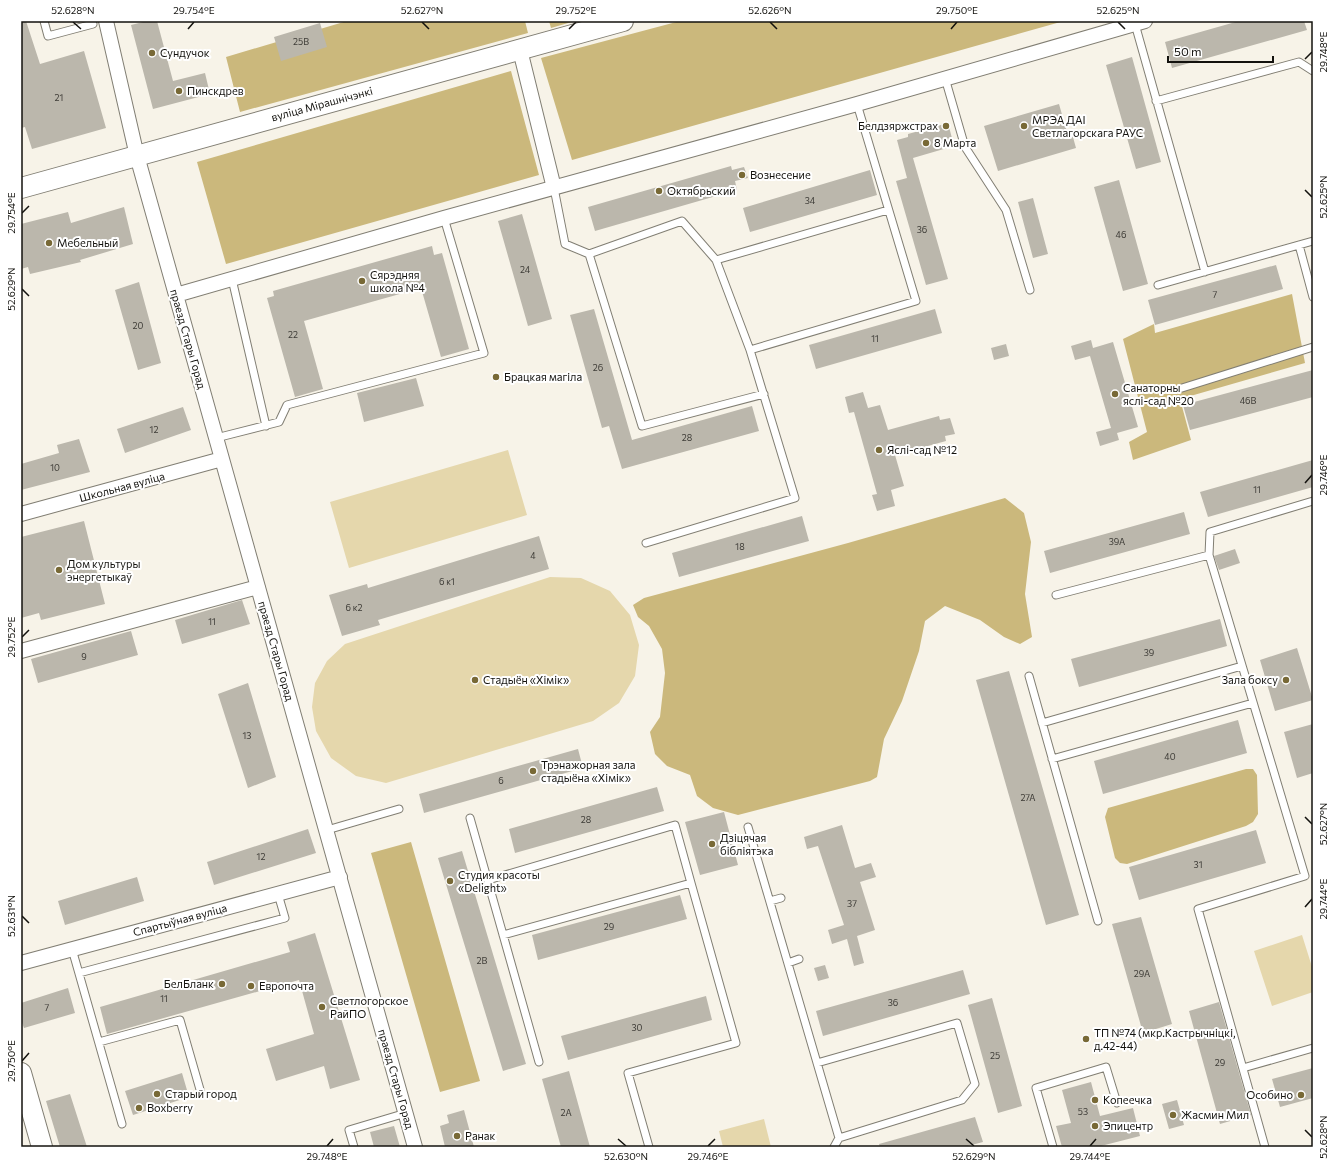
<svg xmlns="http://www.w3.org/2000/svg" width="1334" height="1168" font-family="Commissioner,sans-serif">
	<rect width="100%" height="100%" fill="#f7f3e8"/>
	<path fill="#e5d7ac" d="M508,450L527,515L349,568L330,502Z
		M550,577L581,578L610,591L630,615L639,645L635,676L619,703L593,721L386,783L356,776L331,758L316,731L312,707L315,683L327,661L345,644Z
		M1302,935L1313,970V992L1272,1006L1254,951Z
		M764,1119L771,1147H723L719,1131Z"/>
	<path fill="#cbb87c" d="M347,21H525L528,33L240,112L226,57Z
		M549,21H575L551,28Z
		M680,21H1064L572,160L541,58Z
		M511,71L539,175L226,264L197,162Z
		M1292,294L1305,363L1180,399L1191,440L1133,460L1129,442L1147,432L1123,339L1154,324L1155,333Z
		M1005,498L1024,513L1031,542L1025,594L1032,637L1020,644L1004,637L980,620L945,606L925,621L919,651L902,701L884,739L877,777L870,781L738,815L713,808L697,796L690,775L667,766L655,754L650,732L660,717L665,673L662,649L649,626L638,617L633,605L644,598L848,543Z
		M1246,769H1253L1257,775L1258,814L1253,822L1246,826L1127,864L1120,863L1115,858L1105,817L1108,808Z
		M411,842L480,1081L440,1092L371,853Z"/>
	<path fill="#bbb7ac" d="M21,21H26L40,64L84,51L106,128L32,149L25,127L21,128Z
		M147,21H157L173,81L205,73L210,94L153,109L131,25Z
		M1239,21H1304L1307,30L1172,68L1165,42Z
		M320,23L327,47L281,61L274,37Z
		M1132,57L1161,162L1136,169L1106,65Z
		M1059,104L1067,132L1071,130L1076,148L998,171L984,126Z
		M948,123L954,146L913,158L948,279L926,285L896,181L907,178L897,140L908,137V134Z
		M731,166L732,170L744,167L748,178L735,181L737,190L595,231L588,207Z
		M870,170L877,195L750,232L743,208Z
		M1119,180L1148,284L1123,291L1094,187Z
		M1033,198L1048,254L1033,258L1018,202Z
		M124,207L133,244L80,260L81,262L30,274L28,267L21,269V224L68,212L71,223Z
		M522,214L552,319L528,326L498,221Z
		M432,246L434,255L442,253L469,349L441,357L421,288L304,321L323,389L295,397L267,298L274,296L273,291Z
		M1276,265L1283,289L1155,325L1148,300Z
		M139,282L161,363L138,370L115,290Z
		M594,309L632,440L752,406L759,431L622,469L609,426L602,428L570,315Z
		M935,309L942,333L816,369L809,345Z
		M1091,340L1093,348L1113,342L1138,427L1117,433L1119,440L1100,446L1096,432L1111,428L1090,356L1075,360L1071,346Z
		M1006,344L1009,356L994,360L991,348Z
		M1313,370V397L1190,430L1183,405Z
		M416,378L424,406L364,422L357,393Z
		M863,392L868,408L880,405L888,430L939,416L940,420L950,418L955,434L945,436L946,441L895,455L904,486L891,490L895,506L877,511L872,495L877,494L854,412L849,413L845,397Z
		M183,407L191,430L125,453L117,429Z
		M79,439L90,472L21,490V464L59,453L57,445Z
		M1313,460V487L1208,517L1200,492Z
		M1184,512L1190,534L1050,573L1044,551Z
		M802,516L809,541L679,577L672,553Z
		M84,521L105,604L41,620L39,613L21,618V537Z
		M539,536L549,569L378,620L380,625L342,636L329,595L367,584L368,588Z
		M1235,549L1240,563L1219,570L1214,556Z
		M242,600L250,624L182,644L175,620Z
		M1220,619L1227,646L1079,687L1071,659Z
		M131,631L138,655L38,683L31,659Z
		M1297,648L1313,700L1275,711L1260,660Z
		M1009,671L1079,915L1046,925L976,680Z
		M248,683L276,777L248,788L218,694Z
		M1238,720L1247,753L1103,794L1094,761Z
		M1313,724V773L1297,778L1284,732Z
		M578,749L583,768L424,813L419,794Z
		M657,787L664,811L515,853L509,829Z
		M724,812L738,865L700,875L685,822Z
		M842,825L855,868L871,863L876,877L860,882L875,930L857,936L864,963L854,966L847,939L832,944L828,930L844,925L818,846L807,849L804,837Z
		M308,829L316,853L214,885L207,862Z
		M1256,830L1266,863L1139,900L1129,867Z
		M462,851L526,1064L503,1071L438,858Z
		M137,877L144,901L65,925L58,901Z
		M680,895L687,919L538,960L532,935Z
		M1141,917L1172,1024L1143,1033L1112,924Z
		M315,933L360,1080L330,1089L324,1066L276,1081L266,1049L314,1034L299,980L107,1034L100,1007L290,952L287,942Z
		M825,965L829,978L818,981L814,968Z
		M963,970L970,994L823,1036L816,1011Z
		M68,988L75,1013L24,1028L21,1020V1003Z
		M706,996L712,1020L568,1060L561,1036Z
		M992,998L1022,1106L998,1113L968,1005Z
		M1219,1002L1251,1115L1220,1124L1189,1011Z
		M1313,1068V1098L1280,1107L1272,1079Z
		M569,1071L590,1147H561L542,1079Z
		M182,1073L189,1097L133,1115L125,1091Z
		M1091,1082L1100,1116L1133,1108L1140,1136L1097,1147H1062L1056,1126L1071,1123L1062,1090Z
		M70,1094L87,1147H60L46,1101Z
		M1177,1100L1184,1125L1169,1129L1162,1104Z
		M464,1110L474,1147H445L440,1126L449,1123L447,1115Z
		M975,1117L983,1142L964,1147H880L879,1144Z
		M394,1126L400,1147H374L370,1132Z"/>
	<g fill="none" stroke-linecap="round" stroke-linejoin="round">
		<defs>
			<path id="lane" d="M44,21L48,36L93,24
				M1135,24L1205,272
				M945,78L965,147L1006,210L1030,290
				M1156,101L1299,62L1313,71
				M554,188L565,244L589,254
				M1299,245L1313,297
				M716,260L682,221L589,254L642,426L764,394
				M232,279L266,426
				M1158,285L1313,241
				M750,350L716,260L888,210
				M1182,388L1313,347
				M216,438L279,422L287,405L484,353L444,218
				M646,543L795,498L750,350L916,301L857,104
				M1209,555L1305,876L1198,909L1265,1147
				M1056,595L1209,555L1210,532L1313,501
				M1029,676L1098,921
				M1042,723L1242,666
				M1052,759L1253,703
				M470,818L539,1062
				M748,827L839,1138L834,1147
				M327,830L399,809
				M488,880L675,825L691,883
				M770,901L781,898
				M503,935L691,883L736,1043L628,1073L649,1147
				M72,949L122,1124
				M788,963L799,959
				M79,973L285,918L278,894
				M99,1042L180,1020L201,1093
				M817,1063L957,1023L975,1084L962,1100L839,1138
				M1243,1068L1313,1048
				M354,1147L349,1130L406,1113
				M1053,1147L1036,1088L1106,1067L1117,1103"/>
			<path id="street" d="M106,21L137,156L415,1147
				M520,50L554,188
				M176,295L444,218L857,104L1145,21
				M21,514L222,459
				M21,651L258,587
				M21,963L340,877"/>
			<path id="secondary" d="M21,188L623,21
				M21,1073L42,1147"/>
		</defs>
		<use href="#lane" stroke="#817e73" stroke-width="9"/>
		<use href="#street" stroke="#817e73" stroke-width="16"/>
		<use href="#secondary" stroke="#817e73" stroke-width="22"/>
		<use href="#lane" stroke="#fff" stroke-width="7"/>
		<use href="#street" stroke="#fff" stroke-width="14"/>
		<use href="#secondary" stroke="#fff" stroke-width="20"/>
	</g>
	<path fill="none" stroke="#13120e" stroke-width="1.5" d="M73,22L81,29M422,22L429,29M770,22L777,29M1118,22L1125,29M188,29L194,22M569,29L576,22M951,29L957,22M1305,59L1312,52M1305,190L1312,197M22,213L29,206M22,289L29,296M1305,483L1312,475M22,637L29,630M1305,817L1312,824M1305,907L1312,899M22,916L29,923M22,1061L29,1053M1305,1130L1312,1137M618,1139L626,1146M966,1139L974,1146M327,1146L333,1139M708,1146L715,1139M1090,1146L1096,1139"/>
	<g fill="#786936" stroke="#fff" stroke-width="1.5">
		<circle cx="152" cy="53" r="4"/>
		<circle cx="179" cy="91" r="4"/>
		<circle cx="946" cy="126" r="4"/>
		<circle cx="1024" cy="126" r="4"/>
		<circle cx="926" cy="143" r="4"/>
		<circle cx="742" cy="175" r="4"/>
		<circle cx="659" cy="191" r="4"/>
		<circle cx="49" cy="243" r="4"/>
		<circle cx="362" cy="281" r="4"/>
		<circle cx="496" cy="377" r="4"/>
		<circle cx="1115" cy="394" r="4"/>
		<circle cx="879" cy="450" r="4"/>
		<circle cx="59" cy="570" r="4"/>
		<circle cx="475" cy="680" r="4"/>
		<circle cx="1286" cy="680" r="4"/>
		<circle cx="533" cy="771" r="4"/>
		<circle cx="712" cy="844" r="4"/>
		<circle cx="450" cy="881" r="4"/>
		<circle cx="222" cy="984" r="4"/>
		<circle cx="251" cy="986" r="4"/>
		<circle cx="322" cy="1007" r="4"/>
		<circle cx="1086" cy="1039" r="4"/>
		<circle cx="157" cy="1094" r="4"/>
		<circle cx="1301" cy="1095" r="4"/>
		<circle cx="1095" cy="1100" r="4"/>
		<circle cx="139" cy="1108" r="4"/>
		<circle cx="1173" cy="1115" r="4"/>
		<circle cx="1095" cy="1126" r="4"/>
		<circle cx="457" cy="1136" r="4"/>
	</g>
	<g text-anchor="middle" stroke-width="4" stroke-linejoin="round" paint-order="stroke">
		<g font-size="9" fill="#3d3b36">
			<text x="301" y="45">25В</text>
			<text x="59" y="101">21</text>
			<text x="810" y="204">34</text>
			<text x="922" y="233">36</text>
			<text x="1121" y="238">46</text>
			<text x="525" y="273">24</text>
			<text x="1215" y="298">7</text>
			<text x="138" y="329">20</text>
			<text x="293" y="338">22</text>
			<text x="875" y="342">11</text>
			<text x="598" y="371">26</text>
			<text x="1248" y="404">46В</text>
			<text x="154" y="433">12</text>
			<text x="687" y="441">28</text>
			<text x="55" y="471">10</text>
			<text x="1257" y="493">11</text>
			<text x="1117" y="545">39А</text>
			<text x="740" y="550">18</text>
			<text x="533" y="559">4</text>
			<text x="447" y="585">6 к1</text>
			<text x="354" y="611">6 к2</text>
			<text x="212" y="625">11</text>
			<text x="1149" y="656">39</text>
			<text x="84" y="660">9</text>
			<text x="247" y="739">13</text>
			<text x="1170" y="760">40</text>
			<text x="501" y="784">6</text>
			<text x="1028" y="801">27А</text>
			<text x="586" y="823">28</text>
			<text x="261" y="860">12</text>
			<text x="1198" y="868">31</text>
			<text x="852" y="907">37</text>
			<text x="609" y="930">29</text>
			<text x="482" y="964">2В</text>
			<text x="1142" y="977">29А</text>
			<text x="164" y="1002">11</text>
			<text x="893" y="1006">36</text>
			<text x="47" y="1011">7</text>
			<text x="637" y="1031">30</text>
			<text x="995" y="1059">25</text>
			<text x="1220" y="1066">29</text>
			<text x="1083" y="1115">53</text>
			<text x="566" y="1116">2А</text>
		</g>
		<g font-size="11" fill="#13120e" stroke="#fff" text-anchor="start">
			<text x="160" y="57">Сундучок</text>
			<text x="187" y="95">Пинскдрев</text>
			<text x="1032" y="124">МРЭА ДАІ<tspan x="1032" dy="13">Светлагорскага РАУС</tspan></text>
			<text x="938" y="130" text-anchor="end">Белдзяржстрах</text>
			<text x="934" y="147">8 Марта</text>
			<text x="750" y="179">Вознесение</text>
			<text x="667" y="195">Октябрьский</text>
			<text x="57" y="247">Мебельный</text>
			<text x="370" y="279">Сярэдняя<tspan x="370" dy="13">школа №4</tspan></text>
			<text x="504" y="381">Брацкая магіла</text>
			<text x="1123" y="392">Санаторны<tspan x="1123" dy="13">яслі-сад №20</tspan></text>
			<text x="887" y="454">Яслі-сад №12</text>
			<text x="67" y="568">Дом культуры<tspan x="67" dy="13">энергетыкаў</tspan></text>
			<text x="483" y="684">Стадыён «Хімік»</text>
			<text x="1278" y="684" text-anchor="end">Зала боксу</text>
			<text x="541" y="769">Трэнажорная зала<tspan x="541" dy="13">стадыёна «Хімік»</tspan></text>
			<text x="720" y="842">Дзіцячая<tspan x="720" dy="13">бібліятэка</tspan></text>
			<text x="458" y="879">Студия красоты<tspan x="458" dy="13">«Delight»</tspan></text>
			<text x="214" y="988" text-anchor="end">БелБланк</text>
			<text x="259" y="990">Европочта</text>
			<text x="330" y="1005">Светлогорское<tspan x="330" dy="13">РайПО</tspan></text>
			<text x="1094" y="1037">ТП №74 (мкр.Кастрычніцкі,<tspan x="1094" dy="13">д.42-44)</tspan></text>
			<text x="165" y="1098">Старый город</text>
			<text x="1293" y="1099" text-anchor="end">Особино</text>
			<text x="1103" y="1104">Копеечка</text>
			<text x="147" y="1112">Boxberry</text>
			<text x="1181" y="1119">Жасмин Мил</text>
			<text x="1103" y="1130">Эпицентр</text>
			<text x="465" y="1140">Ранак</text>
		</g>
		<g font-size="11" fill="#13120e" stroke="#fff">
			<text transform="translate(322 104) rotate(-15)" y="4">вуліца Мірашнічэнкі</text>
			<text transform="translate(188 339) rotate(74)" y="4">праезд Стары Горад</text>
			<text transform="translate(122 487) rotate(-15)" y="4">Школьная вуліца</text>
			<text transform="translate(276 651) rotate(74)" y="4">праезд Стары Горад</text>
			<text transform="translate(180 920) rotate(-15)" y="4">Спартыўная вуліца</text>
			<text transform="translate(396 1079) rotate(74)" y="4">праезд Стары Горад</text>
		</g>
	</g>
	<rect width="1334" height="1168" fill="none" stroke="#ffffff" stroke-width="44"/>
	<path d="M1168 56v6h105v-6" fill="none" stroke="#13120e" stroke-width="2"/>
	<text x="1174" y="56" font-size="12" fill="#13120e" stroke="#ffffff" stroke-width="3" paint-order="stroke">50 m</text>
	<rect x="22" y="22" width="1290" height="1124" fill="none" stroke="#13120e" stroke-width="1.5"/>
	<g font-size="10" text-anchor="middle" fill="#13120e">
		<text x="73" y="14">52.628°N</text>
		<text x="194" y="14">29.754°E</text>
		<text x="422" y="14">52.627°N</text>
		<text x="576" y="14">29.752°E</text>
		<text x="770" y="14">52.626°N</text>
		<text x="957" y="14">29.750°E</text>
		<text x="1118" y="14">52.625°N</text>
		<text transform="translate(1323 52) rotate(-90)" y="4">29.748°E</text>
		<text transform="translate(1323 197) rotate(-90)" y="4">52.625°N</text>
		<text transform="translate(11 213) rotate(-90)" y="4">29.754°E</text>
		<text transform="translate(11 289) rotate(-90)" y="4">52.629°N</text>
		<text transform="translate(1323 475) rotate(-90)" y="4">29.746°E</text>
		<text transform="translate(11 637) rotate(-90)" y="4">29.752°E</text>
		<text transform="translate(1323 824) rotate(-90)" y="4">52.627°N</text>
		<text transform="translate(1323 899) rotate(-90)" y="4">29.744°E</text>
		<text transform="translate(11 916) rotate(-90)" y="4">52.631°N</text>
		<text transform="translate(11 1061) rotate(-90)" y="4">29.750°E</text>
		<text transform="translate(1323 1137) rotate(-90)" y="4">52.628°N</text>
		<text x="327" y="1160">29.748°E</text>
		<text x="626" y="1160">52.630°N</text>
		<text x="708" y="1160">29.746°E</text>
		<text x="974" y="1160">52.629°N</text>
		<text x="1090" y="1160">29.744°E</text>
	</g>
</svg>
